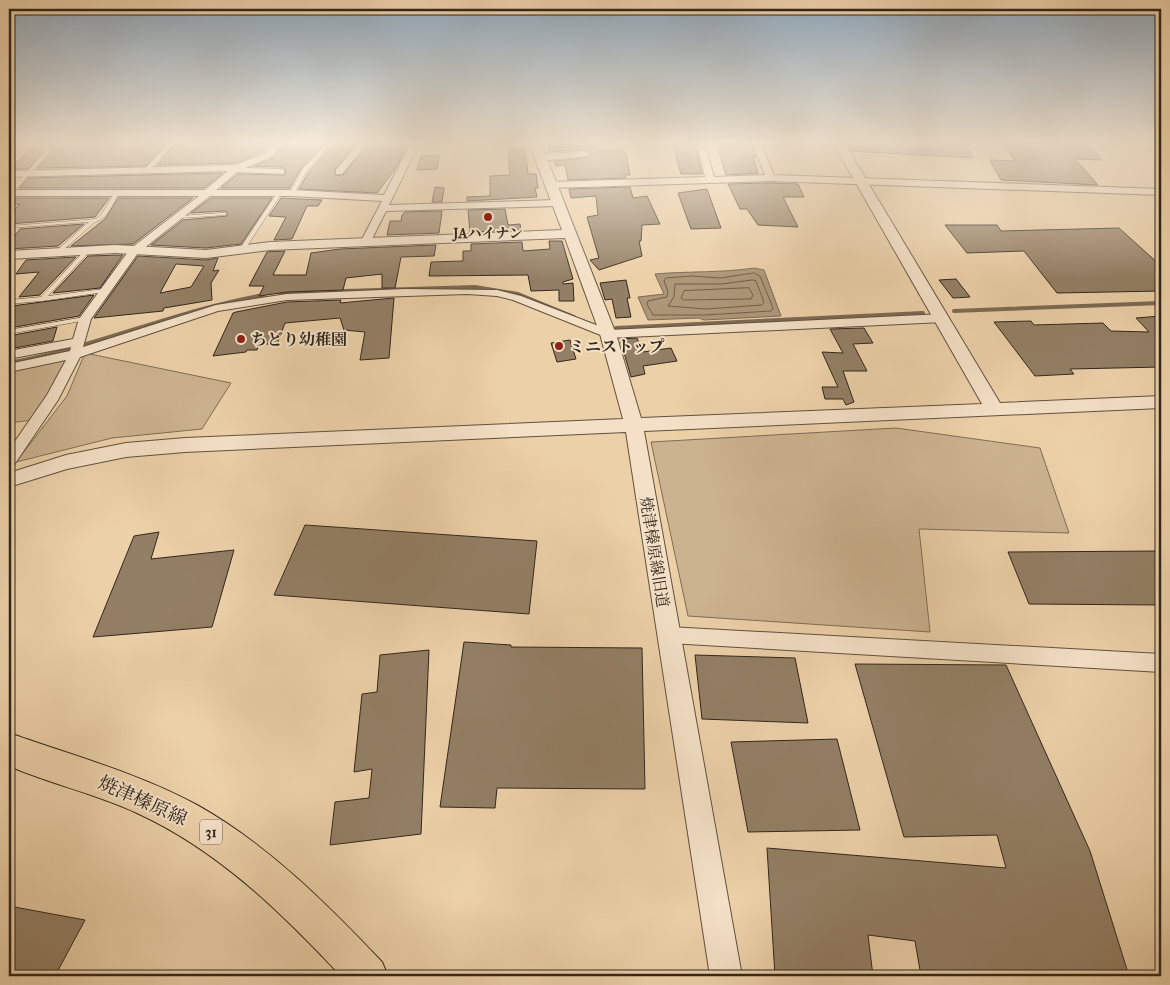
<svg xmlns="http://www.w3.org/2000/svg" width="1170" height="985" font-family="'IM FELL French Canon','Noto Serif JP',serif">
	<rect width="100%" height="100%" fill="#ecd0a8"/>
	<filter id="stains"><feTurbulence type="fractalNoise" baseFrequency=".004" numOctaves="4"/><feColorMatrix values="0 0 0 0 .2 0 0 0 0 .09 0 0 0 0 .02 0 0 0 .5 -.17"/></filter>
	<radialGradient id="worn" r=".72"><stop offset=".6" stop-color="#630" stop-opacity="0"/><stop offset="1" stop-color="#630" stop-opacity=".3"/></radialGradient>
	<path fill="#ccb390" stroke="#7f6d56" d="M85,353L231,383L202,429L112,438L16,462L67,396Z
		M70,358L32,420L9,423V370Z
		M896,428L1040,448L1069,533L919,529L930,632L688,616L651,442Z"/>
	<path fill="#ad9779" stroke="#7c6a54" d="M754,268L764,270L781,316L704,320L699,318L648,320L638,297L664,294L655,274C688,271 721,273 754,268Z"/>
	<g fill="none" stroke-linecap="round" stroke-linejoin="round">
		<path stroke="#705f4b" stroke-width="1" d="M754,273L760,276L773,308L771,311L705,315H653L647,304L648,301L667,297L668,292L664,281L666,278L692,276L720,278Z
			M753,280L756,281L764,302L762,305L706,309L668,306L674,297L675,284H721Z
			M749,288L753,295L751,299L684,300L681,298L684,291Z"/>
		<path stroke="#7c6a54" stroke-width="4" d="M280,293L475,287L518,294L574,317
			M954,311L1161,303
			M616,328L923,313
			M9,363C96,347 177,310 264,295"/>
	</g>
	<path fill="#937f65" stroke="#32271d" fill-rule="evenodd" d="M38,141H48L41,148L43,152L28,169H10Z
		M57,141H169L146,166L37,168L52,151L50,148Z
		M177,141H264L262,144H272L264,151L236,163L157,165Z
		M293,141H327L301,169L290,188H221L238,174L285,175L286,169L282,167L254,166L272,159L286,144H291Z
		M374,141H409L397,166L377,193L299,189L308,173L334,143L356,144L335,169V175L342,176L369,144Z
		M672,141H694L702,174H681Z
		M716,141H750L756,157H753L758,173L726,175Z
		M845,141H964L973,158L851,151Z
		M1002,141H1085L1102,160L1075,159L1098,185L1001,180L990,160L1015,161Z
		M568,143V147L593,145L596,150H623L626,154L630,175H625L626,178L568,180L565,165L556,166L554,161L588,158L591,154L585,149L550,152L548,147Z
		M525,149L528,174H536L538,188H535L537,197L467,201V197L490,196V176L510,175L508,150Z
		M439,155L437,169L417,170L421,156Z
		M223,173L204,188H19L28,178Z
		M770,183L798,184L804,197H783L798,227L758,225L747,209H740L728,184Z
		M435,187L444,188L442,202H432Z
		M630,187L633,198L647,196L660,224L642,225L641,241H639L642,256L599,270L590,260L599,258L587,217L598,215L596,196L571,198L569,189Z
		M707,189L721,228L691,229L678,193Z
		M16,198H109L95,217L9,224V215L20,204L9,205V204L13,203Z
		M118,198H193L133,244L71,246L105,219Z
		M211,198H272L241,244L206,248L151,245L183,220L227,216V212L224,211L191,213Z
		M281,198L322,200L318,206H307L292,239L274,240L286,217L269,216Z
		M505,209L508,225L520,224L521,230L470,232L468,210Z
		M442,211L439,233L387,235L390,221H401L402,215L405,212Z
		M84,224L58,246L9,249V243L20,229Z
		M945,225H997L1001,231L1119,228L1161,266V291L1057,293L1024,251L967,253Z
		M549,241H562L573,279L563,282V284L573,283L574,301H559V290L531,291L528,275L429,276L431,262L463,261V251H471V244L522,242L523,251L550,249Z
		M436,245L434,256L401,257L395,288H382V274L346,278L343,290L287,292L259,296L264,286H249L267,252L285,251L273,275H306L311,253L340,249Z
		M123,255L100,288L53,293L88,256Z
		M138,256L206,260L218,258L213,271L219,270L211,283L212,300L164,308L163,311L94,318ZM176,264L204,266L191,287L160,293Z
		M76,257L40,295L19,297L39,272L16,274L26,260Z
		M956,279L970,297L953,298L939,280Z
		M626,280L630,298H627L631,317L616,318L612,299L605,300L600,283Z
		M94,295L79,316L9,328V310L12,306Z
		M394,298L389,358L360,360L365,332L344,330L340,318L285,323L277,344H259L257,350H247L246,352L213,356L233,313L236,312L287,302L341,300L340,303Z
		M1161,316V367L1070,369L1074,374L1035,376L994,322L1031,321L1034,325L1103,323L1111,331L1149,332L1136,318Z
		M57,327L53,341L9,349V336Z
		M864,328L873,343L853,344L867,371H843L854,402L846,405L843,399H825L822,387H838L822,352L843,353L830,329Z
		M637,338L643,352L671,348L677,361L643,366L645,374L631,377L620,339Z
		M570,340L576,359L557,362L551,343Z
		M305,525L537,541L529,614L274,595Z
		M159,532L151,559L234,550L212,627L93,637L134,536Z
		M1161,551V605L1029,604L1008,552Z
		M464,642L511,645V647L642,648L645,789L497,788L495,808L440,807Z
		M429,650L421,834L330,845L335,802L369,798L372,769L354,772L362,694L377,692L380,655Z
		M695,655L795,658L808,723L702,719Z
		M855,664L1006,665L1090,851L1129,976H921L915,941L868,935L873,976H775L767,848L1006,868L997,835L904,837Z
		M837,739L860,830L748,832L731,742Z
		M9,906L85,920L55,976H9Z"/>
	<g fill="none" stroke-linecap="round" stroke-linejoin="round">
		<defs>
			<path id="service" d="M51,141H55L47,148L51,150L13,192L17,193L11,202H9V198L13,192L10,194H9V192L46,151L42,149Z
				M171,141H175L150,170H146V168Z
				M329,141H333L306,172L294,194H290V193L302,170Z
				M115,192L119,193C113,203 108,219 95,222L61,252L56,251L89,222L9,228V226L96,219L101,215Z
				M277,193L281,194L244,251H240L239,250Z
				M224,213L226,214V215L180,218L178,217L180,216Z
				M87,248L92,249L48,296L103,289L106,291L105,292L42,301L9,304V300L41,297Z
				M85,317L88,319L87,320L9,334V330Z"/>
			<path id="minor" d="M277,141H286L271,157L245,168L281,169L284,170V174L237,172L216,190H292L384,195L412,141H420L389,205L556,200L561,203L556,206L386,211L370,243L365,246L360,243L382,201L292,196H210L138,253L91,319L83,347L216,305L287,294L405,289L497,290L521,296L609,330L943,314L949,318L943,322L608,338L513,300L497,296L467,294L287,300L218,311L80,357L58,400L14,465L9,466V450L47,395L66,360L9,372V364L70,351L71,347L9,359V351L73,339L79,319L130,249L199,196H9V190H205L228,171L9,177V171L236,165L265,153Z
				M361,141H369L342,174H336V170Z
				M696,141H704L714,177L765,175L752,141H760L774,175L1161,189V195L770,181L550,188L545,185L550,182L705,177Z
				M585,151L589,154L588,156L539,161L535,158L539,155Z
				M669,627L1161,654V672L669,643L663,641L660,635L663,629Z"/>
			<path id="tertiary" d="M528,141H540L616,334L641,418L982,404L832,141H843L1000,403L1161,396V408L644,431L742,976H710L626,432L185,452L126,457L67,469L9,487V473L66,455L126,443L185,438L623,419L600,334L565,238L270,250L206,258L115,253L9,259V251L115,245L206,250L270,242L562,230Z"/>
			<path id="primary" d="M9,733C71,755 138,773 197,805C268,845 326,903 382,962L388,976H341C281,912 218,850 137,813C96,794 51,784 9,766Z"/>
		</defs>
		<use href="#service" stroke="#605140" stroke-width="1"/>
		<use href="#minor" stroke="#605140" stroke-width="2"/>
		<use href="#tertiary" stroke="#605140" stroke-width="2"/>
		<use href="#primary" stroke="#32271d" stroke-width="2"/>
		<use href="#service" fill="#f3e0c6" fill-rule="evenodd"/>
		<use href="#minor" fill="#f3e0c6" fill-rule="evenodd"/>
		<use href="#tertiary" fill="#f3e0c6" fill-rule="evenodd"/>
		<use href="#primary" fill="#ecd0a8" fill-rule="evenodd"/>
	</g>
	<linearGradient id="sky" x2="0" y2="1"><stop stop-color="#90a8bc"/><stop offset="0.51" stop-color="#f6ead8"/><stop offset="1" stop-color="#f6ead8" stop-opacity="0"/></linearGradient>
	<rect width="1170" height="279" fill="url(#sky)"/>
	<g fill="#8f2418" stroke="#f3e0c6" stroke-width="2">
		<circle cx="488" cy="217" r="5"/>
		<circle cx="241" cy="339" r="5"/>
		<circle cx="559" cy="346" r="5"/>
	</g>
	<g text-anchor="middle" stroke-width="4" stroke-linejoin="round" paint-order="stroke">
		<g font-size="14" font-weight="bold" fill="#32271d" stroke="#f3e0c6">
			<text x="488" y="238">JAハイナン</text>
		</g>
		<rect fill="#f3e0c6" stroke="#6c5e50" stroke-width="1" x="200" y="819.5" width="22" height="25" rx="4"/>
		<g font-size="15" font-weight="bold" fill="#32271d">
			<text x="211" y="837">31</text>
		</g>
		<g font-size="16" font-weight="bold" fill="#32271d" stroke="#f3e0c6" text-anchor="start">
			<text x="251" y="345">ちどり幼稚園</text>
			<text x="569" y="352">ミニストップ</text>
		</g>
		<g font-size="16" fill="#32271d" stroke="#f3e0c6">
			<text transform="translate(655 552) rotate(81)" y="6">焼津榛原線旧道</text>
		</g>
		<g font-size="19" fill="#32271d" stroke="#f3e0c6">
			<text transform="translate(143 800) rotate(24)" y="7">焼津榛原線</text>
		</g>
	</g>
	<rect width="1170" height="985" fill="none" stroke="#ecd0a8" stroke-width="30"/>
	<rect x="10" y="10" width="1150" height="965" fill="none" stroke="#32271d" stroke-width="2.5"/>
	<rect x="15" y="15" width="1140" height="955" fill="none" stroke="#32271d"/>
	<rect width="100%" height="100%" filter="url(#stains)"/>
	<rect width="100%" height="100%" fill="url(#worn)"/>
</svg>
